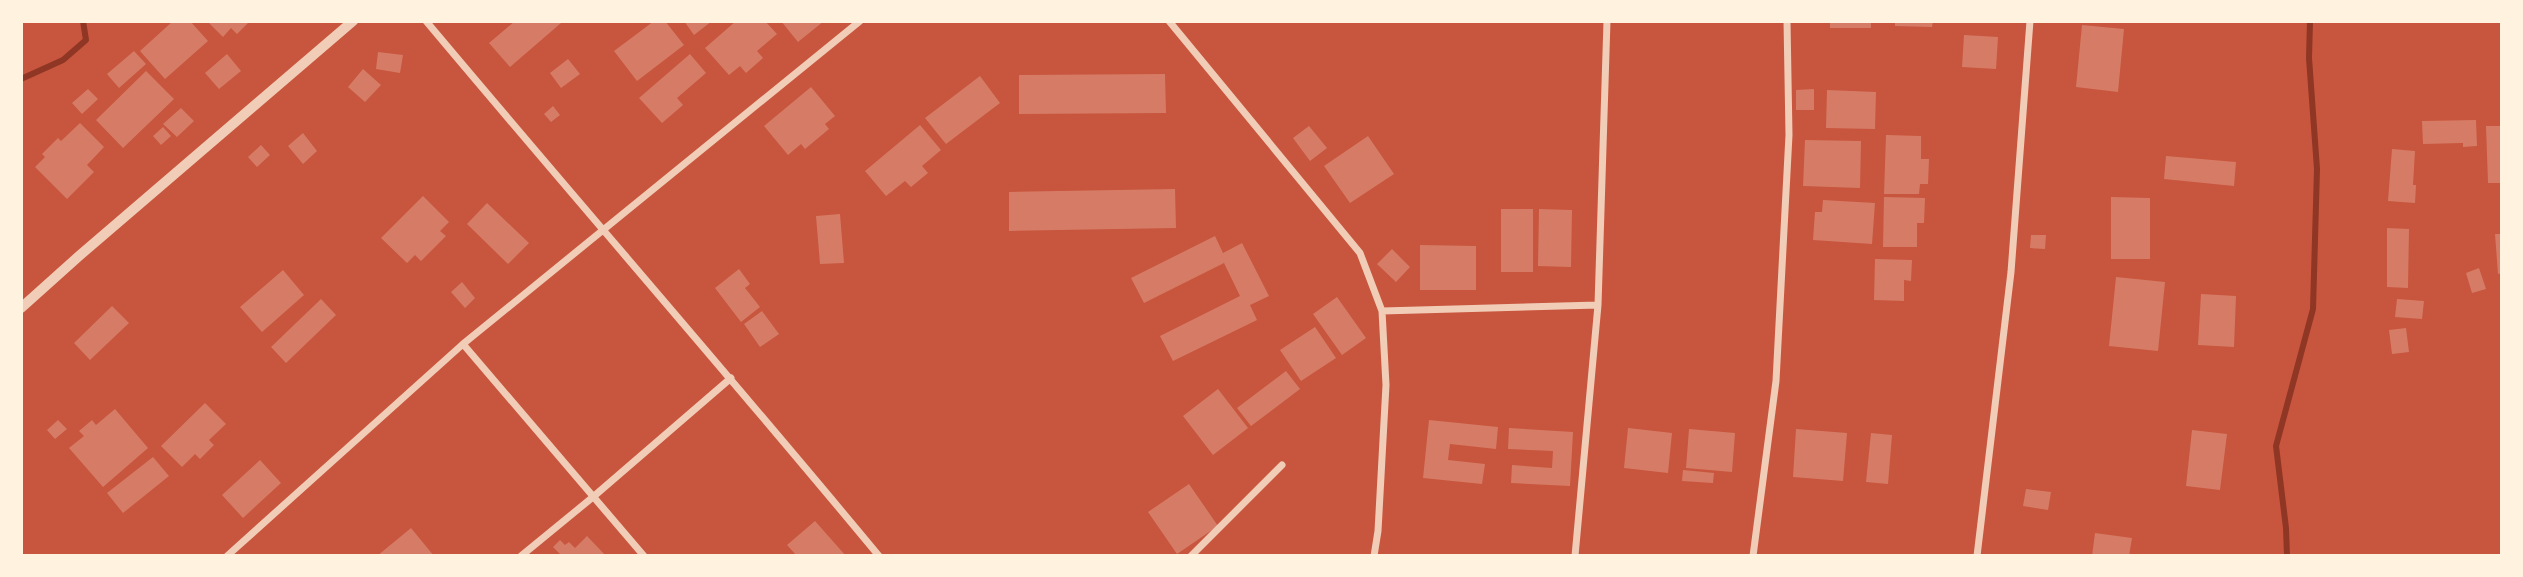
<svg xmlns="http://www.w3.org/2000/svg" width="2523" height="577" font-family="'Crimson Pro',serif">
	<rect width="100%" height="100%" fill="#c8553d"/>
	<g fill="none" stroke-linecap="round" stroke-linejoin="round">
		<path stroke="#8f3625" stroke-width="6" d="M21,79L63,60L86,40L83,21
			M2287,556L2286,528L2276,446L2313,309L2317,169L2309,58L2310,21"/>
	</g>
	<path fill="#d67c66" d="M173,21H190L208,41L165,79L140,51Z
		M207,21H250L237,34L231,28L223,37Z
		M515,21H559L561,23L510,67L489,43Z
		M654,21H665L684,45L637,81L614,51Z
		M684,21H712L694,35Z
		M736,21H765L777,34L757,51L763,58L746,73L740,66L729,75L705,48Z
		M781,21H824L798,42Z
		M1830,21H1871V28H1830Z
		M1895,21H1933L1932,27L1895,26Z
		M2082,25L2124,29L2118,92L2076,87Z
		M1964,35L1998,37L1996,69L1962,67Z
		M134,51L146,64L119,88L107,74Z
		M378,52L403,55L400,73L376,69Z
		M227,54L241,71L219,89L205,73Z
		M690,54L706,73L677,98L683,105L662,123L639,98Z
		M568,59L580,74L561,88L550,73Z
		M363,69L381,85L365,102L348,87Z
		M146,71L174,99L123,148L96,120Z
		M1165,74L1166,113L1019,114V75Z
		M980,76L1000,103L946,144L925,118Z
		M811,87L835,116L825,124L829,129L805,149L801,144L788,155L764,126Z
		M88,89L98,99L82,114L72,103Z
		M1814,89V110H1796V90Z
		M1827,90L1876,92L1875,129L1826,128Z
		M553,106L560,115L551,122L544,114Z
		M181,108L194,121L177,137L163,124Z
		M2476,120L2477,146L2463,147V143L2423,144L2422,121Z
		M80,123L104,147L87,165L94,172L67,199L35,167L45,157L42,154L58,138L61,141Z
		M920,125L941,150L922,166L928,173L911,187L905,181L886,196L865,171Z
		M1309,126L1327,148L1310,161L1293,138Z
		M2486,126H2502V183H2488Z
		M163,127L171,136L161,145L153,136Z
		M303,133L317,151L303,164L288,146Z
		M1886,135L1921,136V159H1929L1928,184H1920L1919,194H1884Z
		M1368,136L1394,174L1350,203L1324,166Z
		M1805,140L1861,141L1860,188L1803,186Z
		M261,145L270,155L257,167L248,157Z
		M2392,149L2415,151L2413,185H2416L2415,203L2388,201Z
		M2166,156L2236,162L2234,186L2164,179Z
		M1175,189L1176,228L1009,231V192Z
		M423,196L449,222L440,231L446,236L421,261L415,255L407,263L381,238Z
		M1884,197L1925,198L1924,223H1917V247H1883Z
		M2111,197L2150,198V259H2111Z
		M1823,200L1875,203L1872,244L1813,240L1815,212H1822Z
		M487,203L529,243L508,264L467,224Z
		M1501,209H1533V272H1501Z
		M1539,209L1572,210L1571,267L1538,266Z
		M840,214L844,263L820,264L816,216Z
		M2387,228L2409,229L2408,288L2387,287Z
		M2495,234H2502V273L2498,274Z
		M2031,235H2046L2045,249L2030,248Z
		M1215,236L1223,253L1242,243L1269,296L1250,305L1257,320L1173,361L1160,336L1240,296L1224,263L1144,303L1131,278Z
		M1420,245L1476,246V290H1420Z
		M1392,249L1410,267L1396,282L1377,264Z
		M1875,259L1912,260L1911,281L1904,280V301L1874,300Z
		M2479,268L2486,289L2472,293L2466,273Z
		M739,269L750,284L745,288L760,307L741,322L715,288Z
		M283,270L304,295L262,332L240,307Z
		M2116,277L2165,282L2158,351L2109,346Z
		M462,282L475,298L465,308L451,292Z
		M2201,294L2236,296L2234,347L2198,345Z
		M1337,297L1366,338L1342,355L1313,314Z
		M321,299L336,315L286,363L271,347Z
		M2397,299L2424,301L2422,319L2395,317Z
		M112,306L129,323L90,360L74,343Z
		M762,311L779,334L760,347L744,324Z
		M1315,327L1336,358L1301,381L1280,350Z
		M2406,328L2409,352L2392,354L2389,330Z
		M1286,371L1300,389L1251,426L1237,408Z
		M1218,389L1248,428L1213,455L1183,416Z
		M205,403L226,424L209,440L214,445L200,459L195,454L182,467L161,446Z
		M115,409L148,448L103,487L69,448L84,436L79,431L92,420L96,425Z
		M58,420L67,429L55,439L47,430Z
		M1429,420L1498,427L1496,449L1450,444L1448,460L1485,464L1482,484L1423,478Z
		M1509,428L1573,432L1570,486L1511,483L1512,465L1552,468L1553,451L1508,449Z
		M1628,428L1672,433L1668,473L1624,468Z
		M1689,429L1735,433L1732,472L1686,468Z
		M1796,429L1847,433L1843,481L1793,477Z
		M2192,430L2227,434L2220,490L2186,486Z
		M1871,433L1892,435L1888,484L1866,482Z
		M153,457L169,476L123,513L107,493Z
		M260,460L281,483L243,518L222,495Z
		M1683,470L1714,473L1713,483L1682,481Z
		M1189,484L1218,526L1177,554L1148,512Z
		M2026,489L2051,492L2048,510L2023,506Z
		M815,521L846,556H797L787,545Z
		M411,528L434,556H377Z
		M2095,533L2132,538L2129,556H2092Z
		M587,536L606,556H562L553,547L560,540L565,545L569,542L575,548Z"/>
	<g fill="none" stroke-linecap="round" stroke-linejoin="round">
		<path stroke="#f1ccb7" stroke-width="7" d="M426,21C576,200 730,376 879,556
			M1169,21L1360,253L1382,311L1386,385L1378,531L1374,556
			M1382,311L1598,305
			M463,344L644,556
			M227,556L463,344L860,21
			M521,556L593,497L731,378
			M1191,556L1282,465
			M1575,556L1598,305L1607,21
			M1753,556L1776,381L1789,135L1787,21
			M1977,556L2011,272L2030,21"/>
		<path stroke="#f1ccb7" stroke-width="10" d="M21,308L79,256L353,21"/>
	</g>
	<rect width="2523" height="577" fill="none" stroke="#fff3e0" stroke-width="46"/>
</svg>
